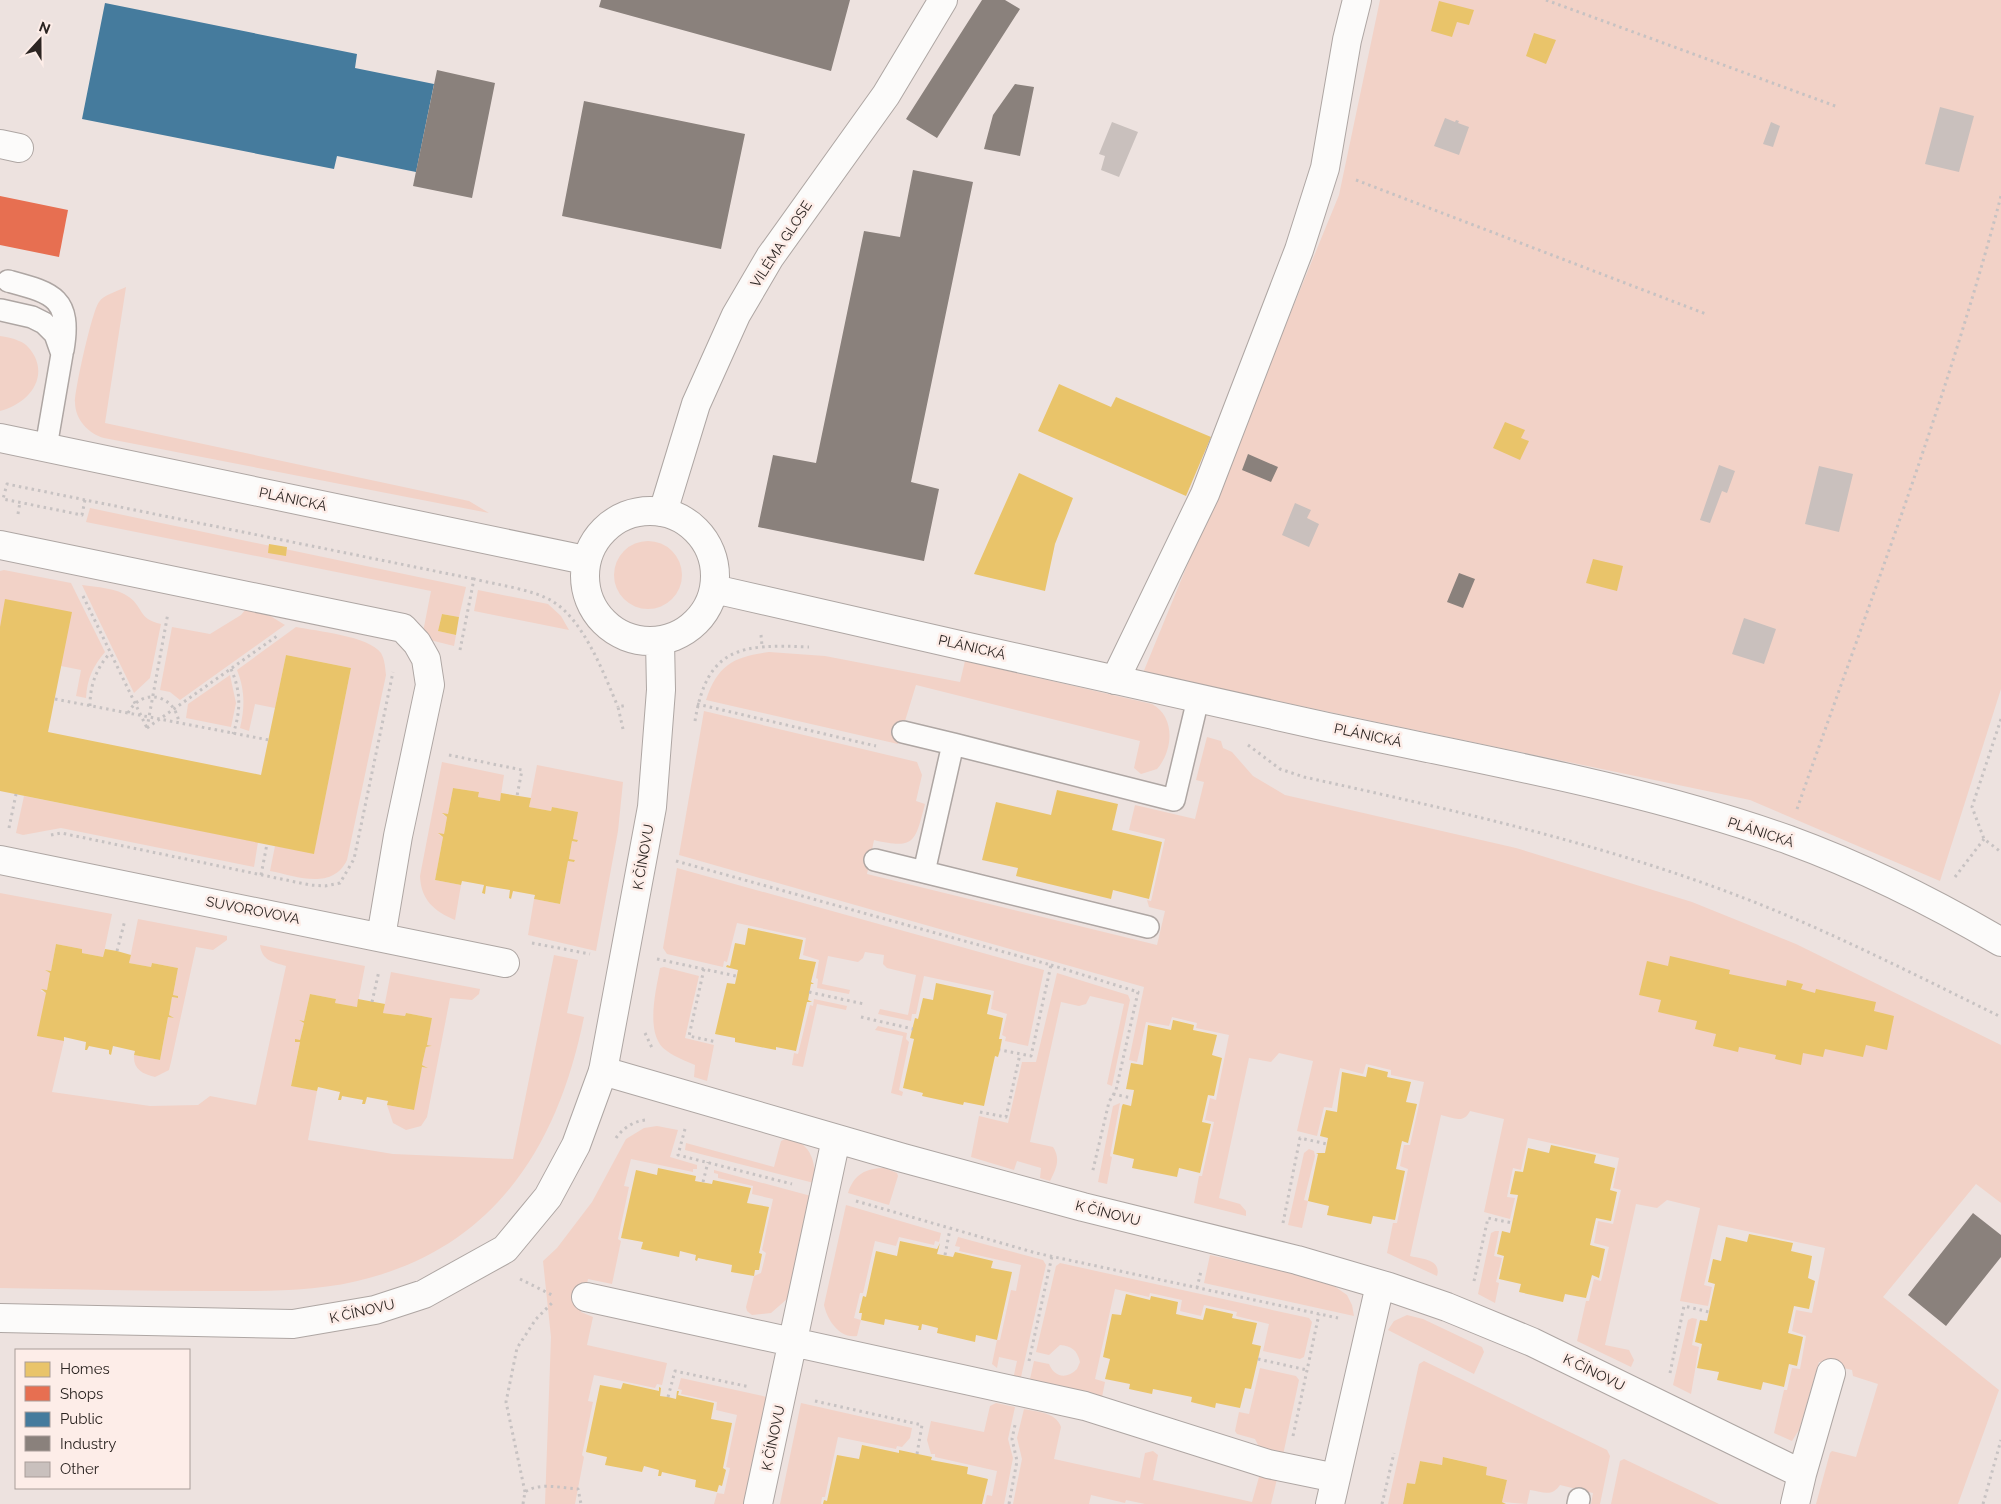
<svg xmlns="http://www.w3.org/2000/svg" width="2001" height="1504" font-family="Raleway,sans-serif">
	<rect width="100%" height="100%" fill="#ede2df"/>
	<path fill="#f2d2c7" d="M1380,0H2001V689L1940,881L1750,800L1143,673L1339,195Z
		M126,287L105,423L469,501L489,513L104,438C89,434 75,420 75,402C75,389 92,311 99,302C103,295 118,291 126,287Z
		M0,336C6,337 13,338 19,341C26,343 32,351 35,357C47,383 24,405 0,411Z
		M90,508L466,587L459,617L442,614L438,631L456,635L454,646L430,640L423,632L431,591L86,522Z
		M614 575a34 34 0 1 1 68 0a34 34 0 1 1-68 0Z
		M4,570L71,583L105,652C93,666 87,679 86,698L76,696L81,670L61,666L0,627V571Z
		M82,585C96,587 117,588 129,597C144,608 138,619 161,624L150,678L134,693Z
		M478,590L548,604L561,616L569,630L474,611Z
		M246,609H259L285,625L180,700L170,692L160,690L172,627L210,634L241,615Z
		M296,627C316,631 369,636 381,653C385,660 385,667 386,675L347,860C332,891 296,876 270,871L275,846L314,853L351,668L286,655L275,708L255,704L249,731L240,728C245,707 245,690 237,670Z
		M769,652L825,656L960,682L965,661L1152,704C1176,717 1173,751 1157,769L1141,774L1134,768L1140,741L916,685L898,744L706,700C718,664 734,657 769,652Z
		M230,675L236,703L231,727L186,718L188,704Z
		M704,711L917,762L922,775L916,801L925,804C915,841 916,850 874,840L867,874L1157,945L1165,911L1149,907L1147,900L1151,901L1165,839L1129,830L1135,805L1195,819L1204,782L1196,780L1207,737L1221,741L1223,748L1232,752L1253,776L1285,795L1516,848L1692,902L1796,944L2001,1045V1203L1976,1184L1883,1297L1999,1390L1958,1504H1816L1830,1453L1832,1451L1856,1457L1878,1384L1853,1376L1852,1370L1819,1362L1799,1430L1792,1441L1774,1433L1784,1390H1787L1792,1368L1800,1369L1806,1336L1792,1331L1796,1310L1812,1313L1825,1248L1718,1225L1704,1285L1712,1287L1708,1306L1680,1301L1700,1208L1667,1200L1657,1208L1636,1204L1605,1345L1629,1350L1634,1360L1631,1367L1577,1341L1586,1301H1589L1594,1279L1601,1281L1609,1247L1594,1243L1598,1221L1613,1224L1621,1190L1613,1188L1619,1158L1528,1138L1521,1170L1513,1168L1507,1197L1515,1198L1510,1219L1484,1212L1504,1119L1470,1111C1464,1124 1453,1118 1441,1115L1410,1256C1421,1259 1442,1259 1437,1276L1387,1253L1393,1223H1397L1408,1169L1400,1166L1404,1145H1410L1424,1082L1391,1075V1070L1366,1064L1363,1074L1340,1068L1332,1108L1324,1107L1317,1136L1297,1131L1313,1061L1279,1053L1271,1062L1249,1058L1219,1198L1240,1204L1246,1211V1216L1194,1203L1199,1176H1202L1214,1122L1205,1120L1210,1098L1216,1100L1229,1035L1196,1028L1197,1023L1172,1017L1169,1026L1146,1022L1137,1062L1129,1060L1144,987L679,855Z
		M442,762L504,775L500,801L478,797L479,792L453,788L448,814H442L447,817L444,834H438L443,837L435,880L461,885L455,920C434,911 421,900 420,876Z
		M537,765L623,782L618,831L596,951L528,935L534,899L560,904L568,861L574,862L575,860L569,859L572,841L577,842L578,840L573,839L577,812L552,807L551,811L529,807Z
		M24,796L258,842L254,867L61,828L23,835L16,833Z
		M677,868L1044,970L1028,1046L1005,1041L1006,1037L1002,1035L1007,1014L991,1009L994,991L924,976L916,1014H912L911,1021L878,1014L880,1009L908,1015L916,975L887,968L883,964L884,955L865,952L863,958L858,962L828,956L822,984L850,990L849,994L817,988L818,979L816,978L819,960L803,955L806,938L737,923L727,962L724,961L723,967L667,954L663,948Z
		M0,893L112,914L103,957L82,953V949L56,944L51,971L45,970L50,973L47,990H41V991L46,993L64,1041L52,1092L150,1106L198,1105L210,1096L256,1105L286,966C273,962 262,961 260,945L365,966L357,1007L335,1003L336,999L310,994L304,1021L299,1020L304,1023L300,1040H295L300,1042L291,1085L317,1091L308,1140L393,1154L513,1159L554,955L578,960L567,1013L584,1017C559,1142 498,1243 369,1278C320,1292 266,1291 215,1291C143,1291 72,1289 0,1288Z
		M138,919L227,936V940L213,950L196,947L171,1062L169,1070L155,1077C142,1074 133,1069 134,1055L160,1060L168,1017L174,1018L169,1015L172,997L178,998V996L173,995L178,968L152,963L151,967L129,963Z
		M664,967L699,976L685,1038L714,1045L707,1081L694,1077L695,1065C686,1061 675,1057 667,1051C644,1036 656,991 660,968Z
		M391,972L480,989L479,994L472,1000L450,998L427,1117L421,1126L406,1130L393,1123L387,1105L413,1110L422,1067L428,1068L422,1065L426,1047H432L427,1045L432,1018L406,1013L405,1016L383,1013Z
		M1057,973L1128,995L1130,1000L1112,1086L1107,1084L1124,1004L1090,996L1086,1004L1079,1006L1061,1002L1030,1142L1053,1147C1061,1159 1056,1169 1050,1181L1040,1178L1041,1168L1017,1161L1014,1170L971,1157L979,1116L1008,1123L1022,1062H1036Z
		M814,999L847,1006L846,1010L817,1004L803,1067L792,1065L794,1053L798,1054L810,1005L813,1006Z
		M878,1026L907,1033L906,1039L909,1042L899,1090L903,1092L902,1096L891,1093L903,1036L875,1030Z
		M1120,1103L1110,1156L1112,1157L1107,1184L1098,1182L1113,1106Z
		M657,1126L678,1130L670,1157L697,1165V1169H693V1172L631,1159L624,1186L629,1187L618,1239L621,1241L612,1284L588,1279L581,1312L593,1317L587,1345L667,1363L662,1385L657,1384L655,1388L594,1375L588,1401L593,1402L582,1455L584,1457L575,1504H545L551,1337L543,1261L557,1248L592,1202L626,1139L644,1128Z
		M785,1139C810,1139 817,1163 814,1183L685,1150L686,1143L774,1167L781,1141Z
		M1309,1149L1314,1151L1315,1156L1304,1200L1308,1201L1302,1228L1288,1225L1304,1153Z
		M885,1168L897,1173L898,1176L889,1205L848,1193C854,1174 866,1168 885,1168Z
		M714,1170L811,1196L787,1299L771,1313L752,1315L747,1311L746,1307L754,1276L761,1273L766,1253L762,1250L773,1199L752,1194L753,1186L718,1178V1174L714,1173Z
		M846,1205L941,1233L939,1242L935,1241L934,1245L899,1237L896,1246L875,1241L863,1293H860L854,1318L861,1320L857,1336C839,1339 827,1319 824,1305Z
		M1495,1231H1499L1494,1256L1502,1258L1496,1282L1499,1283L1495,1303L1478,1294L1491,1233Z
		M958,1237L1043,1260L1046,1265L1019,1386L1012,1384L1017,1361L999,1357L997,1368L992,1364L997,1340H1000L1011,1290L1016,1291L1021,1265L959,1251L960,1247L955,1246Z
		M1210,1255L1327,1281L1347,1295L1352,1305L1354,1316L1204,1283Z
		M1060,1263L1309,1318L1312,1322L1304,1357L1300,1359L1263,1351L1269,1324L1236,1316L1237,1312L1204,1305L1201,1316L1180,1311L1182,1300L1150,1293L1149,1297L1115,1289L1095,1379L1105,1382L1101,1402L1028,1388L1034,1361L1049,1364C1055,1378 1067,1379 1077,1369L1080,1362C1077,1350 1072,1346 1060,1345L1049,1355L1036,1352L1056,1266Z
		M1407,1315L1423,1319L1482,1347L1484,1352L1474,1374L1388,1330L1394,1321Z
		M1692,1318L1697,1319L1692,1345L1699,1347L1691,1394L1673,1385L1688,1320Z
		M1424,1361L1607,1450L1610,1456L1600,1504H1591L1593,1493L1560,1485C1552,1497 1543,1492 1530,1490L1527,1504L1502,1502L1507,1480L1486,1475L1487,1467L1444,1457L1442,1465L1420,1461L1415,1484L1407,1483L1403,1504H1388L1419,1364Z
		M1260,1368L1296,1376L1299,1380L1283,1455L1259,1447L1255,1439L1237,1434L1235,1431L1239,1412L1249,1414Z
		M681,1378L767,1397L744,1504H714L717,1493L724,1494L730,1468L726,1467L737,1415L716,1410L717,1402L681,1394L682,1390L678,1389Z
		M801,1403L912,1428L910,1438L902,1447L897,1446L896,1449L838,1437L825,1497H822L821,1504H780Z
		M996,1403L1015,1407L1008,1439L1013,1458L1004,1504H985L987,1495L992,1496L997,1471L935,1457V1454H931L927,1440L931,1421L984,1432L990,1406Z
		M1024,1409C1037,1412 1056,1412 1061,1427L1054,1459L1140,1478L1145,1453L1153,1451L1158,1455L1153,1480L1252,1502L1259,1477L1263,1475L1277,1479L1271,1504H1145L1126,1500L1125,1503L1091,1495L1089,1504H1013L1022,1459L1017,1438Z
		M1624,1459L1719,1504H1611L1620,1461Z"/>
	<path fill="#e9c46a" d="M1439,1L1474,10L1469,25L1457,22L1452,37L1431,31Z
		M1534,33L1556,40L1546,64L1526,56Z
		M1059,384L1111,407L1116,397L1211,437L1186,496L1038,431Z
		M1505,422L1525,430L1521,438L1529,441L1520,460L1493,448Z
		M1019,473L1073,498L1055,544L1045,591L974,574Z
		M269,544L287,547L286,556L268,553Z
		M1593,559L1623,566L1617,591L1586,583Z
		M5,599L72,612L48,732L261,775L286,655L351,668L314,854L0,791V627Z
		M442,614L459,617L456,635L438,631Z
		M453,788L479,792L478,797L500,801L501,793L531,798L529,807L551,811L552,807L578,812L573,839L578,840L577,842L572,841L569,859L575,860L574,862L568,861L560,904L534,899L535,895L513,891L511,899L509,898L510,890L486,886L485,894L482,893L484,885L462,881L461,885L435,880L443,837L438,833L444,834L447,817L442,813L448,814Z
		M1057,790L1118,804L1112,830L1162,842L1149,899L1113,890L1111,899L1016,876L1018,868L982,860L996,802L1051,815Z
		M748,928L803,940L799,959L816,962L811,982L814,984H811L808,1000L812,1002H807L796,1051L776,1047V1050L735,1042V1038L715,1034L727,983L735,984L738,970L726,967L727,965L730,966L735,943L745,945Z
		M56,944L82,949V953L103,957L105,949L117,951L131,955L129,963L151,967L152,963L178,968L173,995L178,996V998L172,997L169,1015L174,1018L168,1017L160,1060L134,1055L135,1051L113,1046L111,1055L109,1054V1050L89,1046L87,1050H85L86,1042L64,1037V1041L37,1036L46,993L41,989L47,990L50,973L45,970L51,971Z
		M1670,956L1730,970L1729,974L1786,986L1787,980L1803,984L1801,989L1815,993L1816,989L1876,1002L1874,1011L1894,1016L1887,1050L1866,1045L1863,1057L1825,1049L1823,1057L1803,1053L1801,1065L1775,1059L1776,1055L1739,1047L1738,1052L1713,1046L1716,1034L1695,1029L1697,1021L1658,1012L1661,1000L1639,995L1647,961L1668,966Z
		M936,983L991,995L987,1014L1003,1018L999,1039H1002L1000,1050L998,1057L995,1056L984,1106L964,1102L963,1105L922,1096L923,1093L903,1088L914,1039L910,1038L915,1018L918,1019L923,998L933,1000Z
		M310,994L336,999L335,1003L357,1007L358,999L385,1004L383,1013L405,1016L406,1013L432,1018L427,1045L432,1046L426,1047L422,1065L428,1068L422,1067L414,1110L387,1105L388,1101L367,1097L365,1104H362L363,1100L342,1096L341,1100H338L340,1092L318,1087L317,1091L291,1086L300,1042H295V1039L300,1040L304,1023L299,1020L304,1021Z
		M1173,1020L1194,1025L1193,1030L1217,1035L1212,1055L1222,1058L1214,1096L1208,1095L1202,1122L1211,1124L1200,1173L1179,1168L1177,1177L1132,1168L1134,1159L1113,1154L1122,1106L1123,1104L1131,1106L1134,1090L1126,1089L1131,1063L1143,1065L1148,1025L1171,1030Z
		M1368,1067L1388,1072L1387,1077L1411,1082L1406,1102L1417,1104L1408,1143L1402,1141L1396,1169L1405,1171L1395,1220L1373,1216L1371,1224L1327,1215L1329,1206L1308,1201L1318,1154L1316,1153H1325L1328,1138L1320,1136L1326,1110L1337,1112L1342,1072L1366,1077Z
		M1551,1145L1596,1155L1594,1163L1615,1168L1610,1190L1617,1192L1611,1221L1596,1218L1590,1245L1605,1249L1599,1278L1592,1275L1586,1298L1565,1294L1563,1302L1519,1292L1521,1284L1499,1279L1504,1256L1497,1254L1502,1231L1510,1233L1518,1195L1510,1194L1515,1171L1523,1172L1528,1148L1549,1153Z
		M658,1168L696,1176L695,1181L712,1184L713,1180L751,1188L747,1203L769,1207L759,1253L762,1254L759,1270H755L754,1276L731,1272L732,1265L698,1258L697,1261L695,1260L696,1255L680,1251L679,1257L641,1249L643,1242L621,1238L636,1170L657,1175Z
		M1749,1234L1793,1243L1791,1251L1812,1256L1808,1278L1815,1281L1809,1309L1794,1306L1788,1333L1803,1337L1797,1366L1789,1364L1784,1387L1763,1382L1761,1390L1717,1380L1719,1372L1697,1368L1702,1344L1695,1342L1700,1320L1707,1321L1715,1284L1708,1282L1713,1259L1721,1261L1726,1237L1747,1242Z
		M900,1241L937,1249L940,1243L937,1254L953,1257L955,1252L993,1261L991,1268L1012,1272L997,1340L976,1335L975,1342L937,1333L938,1328L922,1324L921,1330H918L919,1326L885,1319L884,1325L861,1320L862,1313H859L863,1296L866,1297L876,1251L897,1256Z
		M1126,1294L1150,1300L1151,1296L1178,1302L1176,1314L1203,1320L1206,1308L1233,1314L1232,1318L1257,1323L1252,1344L1261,1346L1251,1389L1245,1388L1240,1408L1216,1403L1215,1408L1191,1402L1192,1397L1153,1389L1152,1394L1129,1389L1130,1384L1105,1379L1110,1359L1103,1357L1112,1314L1121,1315Z
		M623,1383L659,1391V1387L661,1388L660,1396L668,1397L676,1399L677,1391H679L678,1395L714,1403L711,1419L732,1423L723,1468L726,1470L722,1486L719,1485L717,1492L695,1487L696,1480L662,1472L661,1476H658L659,1470L644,1466L642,1472L605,1465L607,1457L586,1452L600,1385L621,1389Z
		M862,1445L899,1453V1450L932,1457L931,1460L968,1467L967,1474L988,1479L982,1504H823L824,1500L827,1501L837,1455L859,1459Z
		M1443,1457L1487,1467L1486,1475L1507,1480L1502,1502L1506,1504H1403L1407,1483L1415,1484L1420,1461L1442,1465Z"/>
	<path fill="#e76f51" d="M0,196L68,210L59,257L0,245Z"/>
	<path fill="#457b9d" d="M105,3L357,54L355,68L434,84L416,172L337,156L334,169L82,119Z"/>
	<path fill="#8a817c" d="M601,0H850L831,71L599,7Z
		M982,0H1005L1020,9L937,138L906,119Z
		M437,70L495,83L472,198L413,186Z
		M1015,84L1034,87L1020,156L984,149L993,115Z
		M584,101L745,134L721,249L562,216Z
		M913,170L973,182L911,482L939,489L924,561L758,527L773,455L816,463L864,231L900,237Z
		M1248,454L1278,467L1271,482L1242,470Z
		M1459,573L1475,579L1463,608L1447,602Z
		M1973,1213L2001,1235V1257L1946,1326L1908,1295Z"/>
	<path fill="#c9c0bd" d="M1940,107L1974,116L1959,172L1925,164Z
		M1445,118L1455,122L1456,120L1459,121L1458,123L1469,127L1459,155L1434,146Z
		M1112,122L1138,132L1119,177L1101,170L1105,156L1099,154Z
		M1771,122L1780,126L1773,147L1763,144Z
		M1719,465L1735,471L1727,493L1722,491L1710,523L1700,520Z
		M1819,466L1853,474L1839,532L1805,524Z
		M1295,503L1311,510L1307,518L1319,524L1309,547L1282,535Z
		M1744,618L1776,629L1764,664L1732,654Z"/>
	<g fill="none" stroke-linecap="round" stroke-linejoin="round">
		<defs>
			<path id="lane" d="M8,281C52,293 72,297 63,350
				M1,310L32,317L44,323L55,334L62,354L46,447
				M903,732L953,744
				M875,860L924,872
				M1148,927L924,872L953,744L1174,800L1198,699
				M1578,1504L1579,1499"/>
			<path id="street" d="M0,144L19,148
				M663,512L696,404L736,315L770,257L886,95L943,0
				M0,545L403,628L417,643L426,659L430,685L398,836L381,937
				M1115,680L1205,494L1299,250L1325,168L1347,40L1357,0
				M0,860L505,963
				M603,1071L903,1158L1083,1207L1297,1260L1389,1287L1447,1307L1532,1342L1802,1474L1831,1373
				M586,1297L1085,1406L1268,1464L1336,1478
				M758,1504L836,1139
				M1330,1504L1380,1285
				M1795,1504L1802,1474"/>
			<path id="secondary" d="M0,438L585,560
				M585 576a65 65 0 1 1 130 0a65 65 0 1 1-130 0Z
				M714,589C915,635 1117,681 1318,725C1475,759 1637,786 1789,840C1863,867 1933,902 2001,942
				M0,1318L293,1324L375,1310L424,1294L505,1249L548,1197L576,1145L603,1071L652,807L661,690L660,641"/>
		</defs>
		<use href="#lane" stroke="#aea6a3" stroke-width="24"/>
		<use href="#street" stroke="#aea6a3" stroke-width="30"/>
		<use href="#secondary" stroke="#aea6a3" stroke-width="30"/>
		<path stroke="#c7c2c2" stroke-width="3" stroke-dasharray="2.5 4" stroke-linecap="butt" d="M1546,0L1838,107
			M1356,180L1706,314
			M85,500L82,515L3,499L7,484L474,579
			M18,514L20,502
			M83,596L147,728
			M761,635L762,646
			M460,650L474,579C497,585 532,589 552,601C584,620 604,674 618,707
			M231,669C241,691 241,711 233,734
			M55,699L269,740
			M697,704L876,746
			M90,706C90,685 96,669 110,653
			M128,713C142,687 175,694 179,723
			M2001,719L1972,807L1984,839L2001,852
			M695,721C707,646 742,644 809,647
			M147,728L277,636
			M147,728L168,613
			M623,729L618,707L627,705
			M1248,745L1280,769L1304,777C1467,813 1632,850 1786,915C1859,946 1930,982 2001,1017
			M449,755L522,770L517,796
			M1797,809C1868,606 1946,404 2001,196
			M9,828L16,794
			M51,835L61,833L310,885L325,886L340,883L354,859L393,672
			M676,861L1051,965L1031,1056L1000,1050
			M261,875L267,844
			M1955,877L1984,839
			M532,943L590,954
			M117,951L125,920
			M657,959L736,976
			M1051,965L1138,992L1116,1090L1109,1102L1092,1174
			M704,969L689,1036L717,1042
			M809,992L864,1004
			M372,1002L379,971
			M861,1017L913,1029
			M645,1033L653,1050
			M1113,1094L1132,1098
			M980,1112L1006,1117L1020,1054
			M685,1129L678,1155L792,1184
			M616,1138C623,1128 634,1121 646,1120
			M703,1182L708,1162
			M856,1201L1036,1253L1338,1318
			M1283,1223L1300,1138L1327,1144
			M945,1255L950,1229
			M520,1279L552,1295
			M1474,1281L1488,1218L1512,1223
			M1197,1288L1201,1271
			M1258,1359L1307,1370
			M1029,1361L1052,1256
			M1670,1373L1684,1306L1709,1312
			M668,1397L675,1371L750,1387
			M815,1401L922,1425L917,1454
			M1293,1436L1319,1314
			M525,1492L506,1402L517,1348L536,1319L554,1301
			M523,1504L525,1492C540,1482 560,1488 578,1489L581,1504
			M1009,1504L1017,1461L1012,1439L1015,1425
			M1382,1504L1394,1453
			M1983,1504L2001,1440"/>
		<use href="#lane" stroke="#fcfbfa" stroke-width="21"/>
		<use href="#street" stroke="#fcfbfa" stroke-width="28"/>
		<use href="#secondary" stroke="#fcfbfa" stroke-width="28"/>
	</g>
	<g text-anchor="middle" stroke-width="5" stroke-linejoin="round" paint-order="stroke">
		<g font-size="14" fill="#2c2522" stroke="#fdede8">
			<text transform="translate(781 244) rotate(-57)" y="5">VILÉMA GLOSE</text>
			<text transform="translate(293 499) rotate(12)" y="5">PLÁNICKÁ</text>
			<text transform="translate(972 647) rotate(13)" y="5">PLÁNICKÁ</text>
			<text transform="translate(1368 735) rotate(12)" y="5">PLÁNICKÁ</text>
			<text transform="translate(1761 832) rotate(18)" y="5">PLÁNICKÁ</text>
			<text transform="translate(643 857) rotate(-80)" y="5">K ČÍNOVU</text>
			<text transform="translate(253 910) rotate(11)" y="5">SUVOROVOVA</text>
			<text transform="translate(1108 1213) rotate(14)" y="5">K ČÍNOVU</text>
			<text transform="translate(362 1311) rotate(-13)" y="5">K ČÍNOVU</text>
			<text transform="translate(1594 1372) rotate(26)" y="5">K ČÍNOVU</text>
			<text transform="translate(773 1438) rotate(-78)" y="5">K ČÍNOVU</text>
		</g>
	</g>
	<rect x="15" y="1349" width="175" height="140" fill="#fdede8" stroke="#a99d99"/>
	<rect x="25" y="1362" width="25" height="15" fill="#e9c46a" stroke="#a99d99"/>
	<text x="60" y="1374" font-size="15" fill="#2c2522">Homes</text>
	<rect x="25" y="1386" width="25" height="15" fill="#e76f51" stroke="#a99d99"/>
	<text x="60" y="1399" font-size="15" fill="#2c2522">Shops</text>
	<rect x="25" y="1412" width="25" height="15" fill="#457b9d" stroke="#a99d99"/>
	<text x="60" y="1424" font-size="15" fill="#2c2522">Public</text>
	<rect x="25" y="1436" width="25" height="15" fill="#8a817c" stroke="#a99d99"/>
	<text x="60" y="1449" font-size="15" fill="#2c2522">Industry</text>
	<rect x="25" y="1462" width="25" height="15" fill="#c9c0bd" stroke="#a99d99"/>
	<text x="60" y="1474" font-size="15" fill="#2c2522">Other</text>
	<g transform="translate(40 40) rotate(21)" stroke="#fdede8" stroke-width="4" paint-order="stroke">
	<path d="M0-4L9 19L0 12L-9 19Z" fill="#2c2522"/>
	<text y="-8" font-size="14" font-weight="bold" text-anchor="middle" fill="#2c2522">N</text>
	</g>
</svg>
